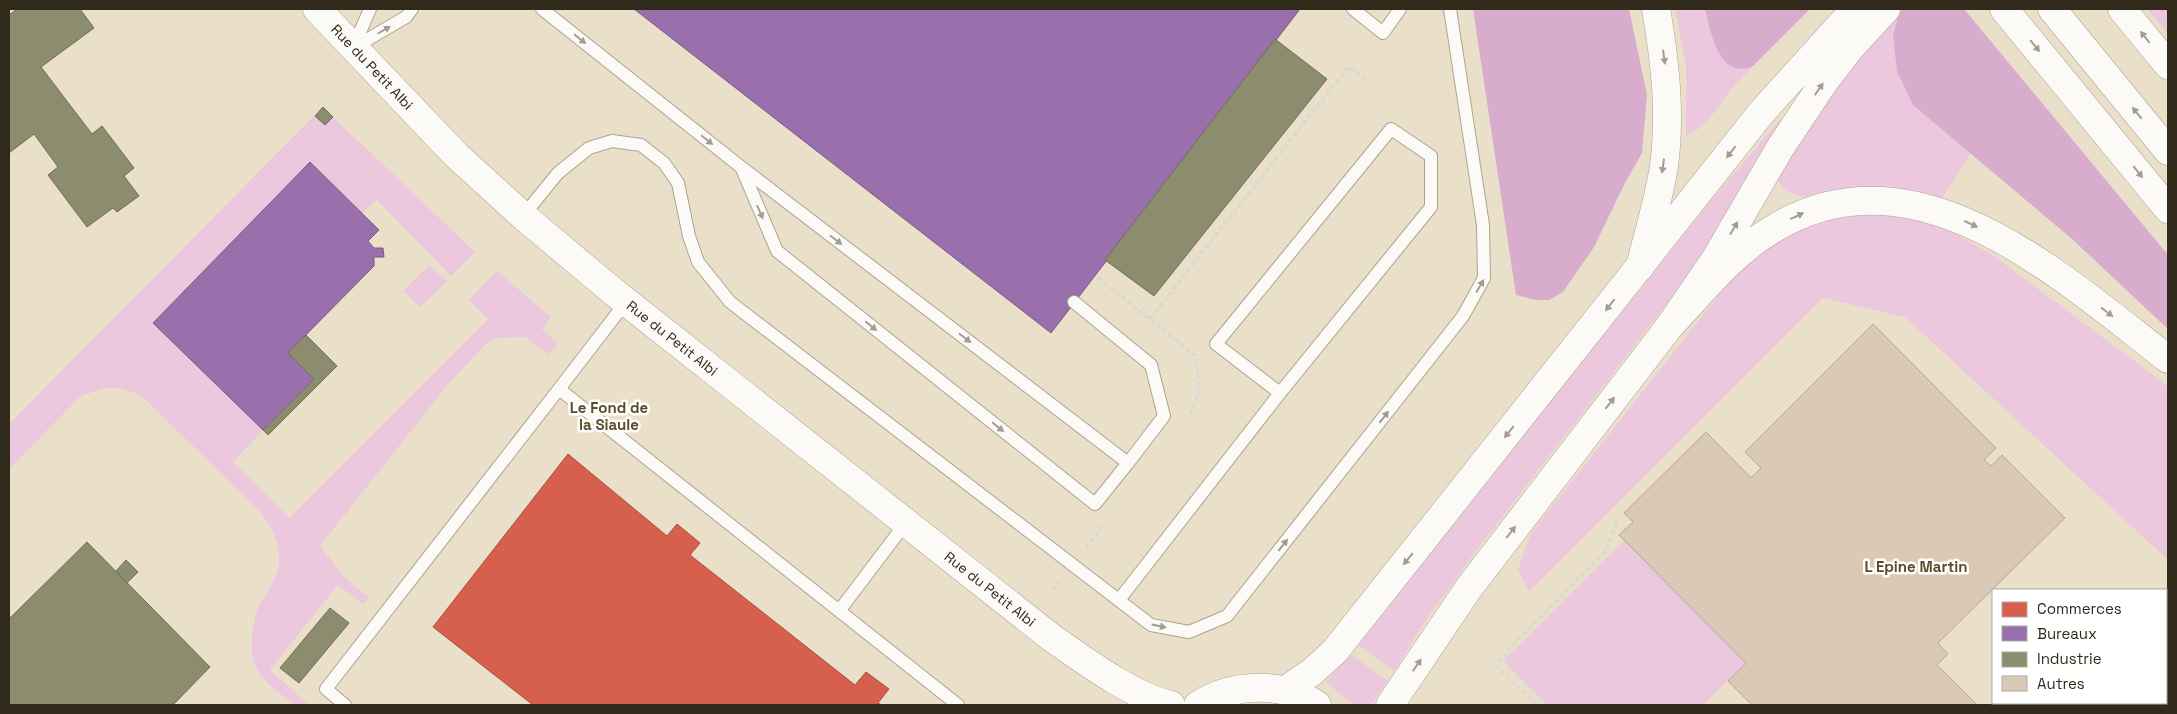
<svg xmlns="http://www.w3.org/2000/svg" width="2177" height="714" font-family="'Space Grotesk',sans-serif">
	<rect width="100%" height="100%" fill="#eae0ca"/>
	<path fill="#ebc8de" d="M1675,9H1810C1785,33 1760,58 1736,84C1720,102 1709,126 1686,136V65Z
		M1903,9H1964L2168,255V329L2073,239L1971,153L1942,199C1925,193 1888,186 1870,188C1842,190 1792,212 1778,179L1796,142L1824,99Z
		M2147,9H2168V34Z
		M315,115L325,125L333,117L475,252L451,276L377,200L362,213L310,162L153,323L263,430L233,462L289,518L488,319L469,300L497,271L551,317L542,329L558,344L548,354L525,337L496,338L488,342L449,383L320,546L346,579L369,597L363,604L338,585L270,670L309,705H294C282,695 266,684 258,671C251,661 251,648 252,637C253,628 254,619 257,611C260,601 267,593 272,584C286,559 278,534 261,513L147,401L138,394L117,388H105L81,396L9,469V424Z
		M1786,117L1692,271L1476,551L1428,617L1394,671L1358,645L1709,203L1777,123Z
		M1860,215H1896L1920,220L1956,234L1994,256L2168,386V560L1905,317L1823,298L1529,592L1518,569L1531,533L1733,277L1772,241L1816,223Z
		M429,265L447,281L420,307L403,291Z
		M1624,540L1746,663L1703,705H1547L1503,661Z
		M1350,654L1388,681L1371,705H1354L1326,682Z"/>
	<path fill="#d8accd" d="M1473,9H1629L1647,95L1642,153L1625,183L1594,247L1563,292L1549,300H1536L1516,295Z
		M1705,9H1810L1753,66C1719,81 1711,32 1705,9Z
		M1903,9H1964L2168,255V329L2072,239L1913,105L1897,71L1893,36L1899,13Z"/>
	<path fill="#d6604d" stroke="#a4503e" d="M568,454L667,536L677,524L700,543L690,555L855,685L866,672L889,689L878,703L882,705H533L433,627Z"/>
	<path fill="#9970ab" stroke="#7a5b80" d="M634,9H1300L1051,333Z
		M310,162L379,230L368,241L374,248H383L384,257H374V266L288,353L314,379L263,430L153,323Z"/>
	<path fill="#8c8c6e" stroke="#716e55" d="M17,9H80L94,28L41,67L92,134L102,126L134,168L124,176L139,196L117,212L113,208L87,227L48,175L58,167L34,134L9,153V15Z
		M1275,39L1327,79L1154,296L1105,260Z
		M323,107L333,117L325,125L315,116Z
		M306,335L337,366L268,435L263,430L314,379L288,353Z
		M87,542L210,667L173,705H9V619Z
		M126,560L138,572L127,583L116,571Z
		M330,608L349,623L299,683L280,668Z"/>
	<path fill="#dac9b4" stroke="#b2a898" d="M1873,324L1996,448L1984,460L1991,466L2002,455L2065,518L1938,643L1948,654L1937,665L1977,705H1752L1728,681L1746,663L1619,535L1633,522L1624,513L1706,432L1751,478L1761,468L1745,452Z"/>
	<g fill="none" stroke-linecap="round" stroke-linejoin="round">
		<defs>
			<path id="service" d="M542,9L741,167L1128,463L1164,416L1151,365L1074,302
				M1353,9L1383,33L1400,9
				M353,48L406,17L412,9
				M353,48L370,9
				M742,169L777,251L1095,504L1128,463
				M523,216L558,173L589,148L612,141L641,145L664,163L678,183L689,236L698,262L730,302L1151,625L1189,632L1227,616L1463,316L1484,278L1483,225L1450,9
				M559,389L626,302
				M1119,600L1280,393L1431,207V156L1391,129L1216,344L1280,393
				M839,611L905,524
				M345,705L326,689L559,389L958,705"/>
			<path id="minor" d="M2166,666L2168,665
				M2113,705L2116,703"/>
			<g id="tertiary">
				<path id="s1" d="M317,9L456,155L523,216L615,293L1052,638C1085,661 1132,696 1171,705"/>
			</g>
			<path id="secondary" d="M1284,691L1312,672L1335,651L1761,113L1855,9
				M1198,705C1233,683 1282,681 1317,705
				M1390,705L1468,589L1669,327L1716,258L1780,148L1824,82L1851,47L1886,9"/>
			<path id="trunk" d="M2004,9L2168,209
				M2052,9L2168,151
				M2122,9L2168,65
				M1640,267C1648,234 1659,199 1664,166C1671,113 1665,61 1656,9
				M1669,327C1701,293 1732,253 1773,229C1916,142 2060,276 2168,359"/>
		</defs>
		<use href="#service" stroke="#aba392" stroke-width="14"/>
		<use href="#minor" stroke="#aba392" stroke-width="27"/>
		<use href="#tertiary" stroke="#aba392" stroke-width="29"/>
		<use href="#secondary" stroke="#aba392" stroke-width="29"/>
		<use href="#trunk" stroke="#aba392" stroke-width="29"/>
		<path stroke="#dcd8d1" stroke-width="3" stroke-dasharray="5 2.5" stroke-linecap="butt" d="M1098,278L1195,355C1199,377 1202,399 1187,418
			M1150,319L1348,67L1367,79
			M1086,548L1104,525
			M1052,590L1059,582
			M1536,705L1496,666L1512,646L1605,552L1618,521"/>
		<use href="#service" stroke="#fcfaf7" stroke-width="12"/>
		<use href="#minor" stroke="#fcfaf7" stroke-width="25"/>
		<use href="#tertiary" stroke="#fcfaf7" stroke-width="28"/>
		<use href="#secondary" stroke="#fcfaf7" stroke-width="28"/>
		<use href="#trunk" stroke="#fcfaf7" stroke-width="28"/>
	</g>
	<defs><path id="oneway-solid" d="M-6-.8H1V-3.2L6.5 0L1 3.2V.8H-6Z" transform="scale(1.25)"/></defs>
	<g fill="#a19c94">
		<use href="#oneway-solid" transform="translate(384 30) rotate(-30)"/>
		<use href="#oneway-solid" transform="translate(2145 37) rotate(-129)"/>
		<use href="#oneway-solid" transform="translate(580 39) rotate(39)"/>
		<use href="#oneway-solid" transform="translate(2035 46) rotate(51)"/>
		<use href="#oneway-solid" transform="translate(1664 57) rotate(82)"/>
		<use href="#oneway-solid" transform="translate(1819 89) rotate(-56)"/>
		<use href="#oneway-solid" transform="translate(2137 113) rotate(-129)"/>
		<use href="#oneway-solid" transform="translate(707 140) rotate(39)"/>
		<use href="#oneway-solid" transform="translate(1731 152) rotate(128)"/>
		<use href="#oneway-solid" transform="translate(1663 166) rotate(98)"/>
		<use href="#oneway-solid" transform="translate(2138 172) rotate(51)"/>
		<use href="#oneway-solid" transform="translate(760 212) rotate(66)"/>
		<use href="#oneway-solid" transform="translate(1797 216) rotate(-25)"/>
		<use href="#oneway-solid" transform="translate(1971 224) rotate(25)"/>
		<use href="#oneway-solid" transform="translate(1734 228) rotate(-59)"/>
		<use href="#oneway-solid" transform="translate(836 240) rotate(37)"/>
		<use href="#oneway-solid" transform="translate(1480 286) rotate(-60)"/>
		<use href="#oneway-solid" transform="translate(1610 305) rotate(128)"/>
		<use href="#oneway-solid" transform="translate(2107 312) rotate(37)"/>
		<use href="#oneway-solid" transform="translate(871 326) rotate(39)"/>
		<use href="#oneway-solid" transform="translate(965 338) rotate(37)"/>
		<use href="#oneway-solid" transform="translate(1610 403) rotate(-52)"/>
		<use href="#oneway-solid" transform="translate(1384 417) rotate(-52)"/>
		<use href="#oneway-solid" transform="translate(998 427) rotate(39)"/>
		<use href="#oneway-solid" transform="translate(1509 432) rotate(129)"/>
		<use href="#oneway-solid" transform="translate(1511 532) rotate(-52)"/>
		<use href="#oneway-solid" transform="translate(1283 545) rotate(-52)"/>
		<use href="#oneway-solid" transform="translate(1408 559) rotate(129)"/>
		<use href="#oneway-solid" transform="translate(1159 626) rotate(12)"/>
		<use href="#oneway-solid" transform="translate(1417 665) rotate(-56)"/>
	</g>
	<g text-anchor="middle" stroke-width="5" stroke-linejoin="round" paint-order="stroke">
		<g font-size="14" fill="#31291a" stroke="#fff">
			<text dy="5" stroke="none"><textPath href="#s1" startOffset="80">Rue du Petit Albi</textPath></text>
			<text dy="5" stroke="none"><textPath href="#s1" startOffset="485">Rue du Petit Albi</textPath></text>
			<text dy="5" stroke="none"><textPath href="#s1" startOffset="890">Rue du Petit Albi</textPath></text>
		</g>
		<g font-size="15" font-weight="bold" fill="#5c4b28" stroke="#fff">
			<text x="609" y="413">Le Fond de<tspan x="609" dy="17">la Siaule</tspan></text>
			<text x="1916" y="572">L Epine Martin</text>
		</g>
	</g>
	<rect width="2177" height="714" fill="none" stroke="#31291a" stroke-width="20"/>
	<rect x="1992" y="589" width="175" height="115" fill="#ffffff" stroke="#ada9a3"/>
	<rect x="2002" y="602" width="25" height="15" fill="#d6604d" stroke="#ada9a3"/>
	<text x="2037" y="614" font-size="15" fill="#31291a">Commerces</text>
	<rect x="2002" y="626" width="25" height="15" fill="#9970ab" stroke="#ada9a3"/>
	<text x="2037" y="639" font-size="15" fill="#31291a">Bureaux</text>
	<rect x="2002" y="652" width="25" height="15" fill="#8c8c6e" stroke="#ada9a3"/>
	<text x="2037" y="664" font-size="15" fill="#31291a">Industrie</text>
	<rect x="2002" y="676" width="25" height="15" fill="#dac9b4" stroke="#ada9a3"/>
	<text x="2037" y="689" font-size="15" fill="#31291a">Autres</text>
</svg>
